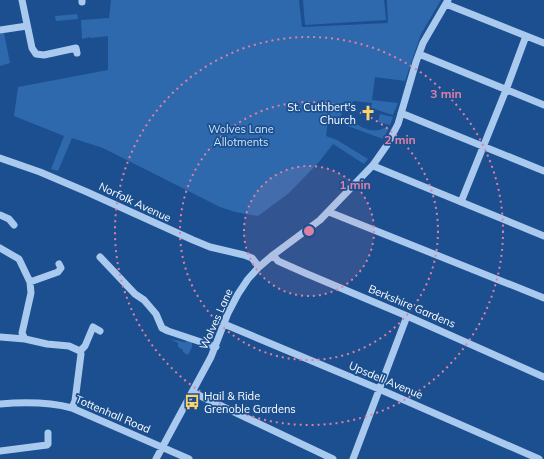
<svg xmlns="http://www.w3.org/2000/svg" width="544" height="459" font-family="Mulish,sans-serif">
	<rect width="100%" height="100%" fill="#1b4f8f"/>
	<path fill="#2e69ad" d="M111,0H299L302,27L388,23L387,0H441L421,34L405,81L375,77L372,100L398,103L393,115L371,108L372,103L353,101L352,104L341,103V107L342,108L341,117H337L336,124L328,121L326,136L337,140L368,159L364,164L333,144L319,162L289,193L258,216L235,212L220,207L103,148L72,138L58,171L51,169L64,136L14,116L18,87L108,70V36L91,38L90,37L82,39L81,20L109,18Z
		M303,0H384L386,20L305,25Z
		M77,14L78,19L56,21L55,16Z
		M4,33L10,63L0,66V34Z
		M349,112L352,121C360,127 370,132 379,130C383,129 384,127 389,128L383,139L345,125V123H349Z
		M380,114L393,117L390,125L378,122Z
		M170,339L184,342L188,341L192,342V347L188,355L183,352V350L178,347V343Z"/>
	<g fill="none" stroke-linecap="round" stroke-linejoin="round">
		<path stroke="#a9c9ee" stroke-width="7" d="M22,0L32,48L36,54L44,55L76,48L77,53
			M82,0V2
			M446,4L544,43
			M0,30L27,26
			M419,54L544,105
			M401,113L544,171
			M0,158L40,172L87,192L193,240L210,247L244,255L252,258L259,267
			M373,165L376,167L544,236
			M461,202L506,90L526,36
			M329,212L544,298
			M0,215L9,219L14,225
			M0,248L19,259L30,282L31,293L22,333L25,339L47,344L69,346L80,351L81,354L75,401L72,408
			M273,255L278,261L305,273L407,316L544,377
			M100,257L135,294L144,300L156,314L162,328L168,331L216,347
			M30,282L58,272L61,268L59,264
			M224,324L379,389L539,459
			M0,337L25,339
			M80,351L85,346L93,327L100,331
			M192,392L333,459
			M0,404C23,402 49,402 72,408L189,459
			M0,451L47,445L48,444V433
			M156,459L211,357L228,313L238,294L248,279L259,267L273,255L320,220L373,165L387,145L398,124L416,62L423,43L448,0
			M353,459L407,316"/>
	</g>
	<circle cx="309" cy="231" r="65" fill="#dd80a5" fill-opacity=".12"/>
	<g fill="none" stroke="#dd80a5" stroke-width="2" stroke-dasharray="2 4">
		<circle cx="309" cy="231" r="65"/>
		<circle cx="309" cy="231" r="129"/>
		<circle cx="309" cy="231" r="194"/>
	</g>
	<defs>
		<symbol id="church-bare" viewBox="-9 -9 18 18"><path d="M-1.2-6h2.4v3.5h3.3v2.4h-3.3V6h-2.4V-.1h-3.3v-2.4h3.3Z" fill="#ffd166" stroke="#1b4f8f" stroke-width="2.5" paint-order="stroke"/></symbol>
		<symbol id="bus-bare" viewBox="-9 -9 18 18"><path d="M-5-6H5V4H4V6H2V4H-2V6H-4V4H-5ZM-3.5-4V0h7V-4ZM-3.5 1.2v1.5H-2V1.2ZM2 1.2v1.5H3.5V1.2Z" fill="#ffd166" stroke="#1b4f8f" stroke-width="2.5" paint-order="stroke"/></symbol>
	</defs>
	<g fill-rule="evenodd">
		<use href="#church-bare" x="357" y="102" width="22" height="22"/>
		<use href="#bus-bare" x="181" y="391" width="22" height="22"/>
	</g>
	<g text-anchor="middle" stroke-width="3.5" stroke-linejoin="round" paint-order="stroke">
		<g font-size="11" fill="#fff" stroke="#1b4f8f" text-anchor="end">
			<text x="356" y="111">St. Cuthbert's<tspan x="356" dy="13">Church</tspan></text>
			<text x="204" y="400" text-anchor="start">Hail &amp; Ride<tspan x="204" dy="13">Grenoble Gardens</tspan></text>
		</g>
		<g font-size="11" fill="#cfe3fa" stroke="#1b4f8f">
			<text x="241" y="133">Wolves Lane<tspan x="241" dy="13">Allotments</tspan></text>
		</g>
		<g font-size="11" fill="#fff" stroke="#1b4f8f">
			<text transform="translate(135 202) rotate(25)" y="4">Norfolk Avenue</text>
			<text transform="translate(412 306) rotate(23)" y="4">Berkshire Gardens</text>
			<text transform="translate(216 319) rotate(-66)" y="4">Wolves Lane</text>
			<text transform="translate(386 380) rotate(23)" y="4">Upsdell Avenue</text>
			<text transform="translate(113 414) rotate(23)" y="4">Tottenhall Road</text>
		</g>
	</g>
	<circle cx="309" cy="231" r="6" fill="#dd80a5" stroke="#1b4f8f" stroke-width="2"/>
	<g font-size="12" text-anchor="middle" font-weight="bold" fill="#dd80a5" stroke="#1b4f8f" stroke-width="3.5" stroke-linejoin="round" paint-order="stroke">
		<text x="446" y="98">3 min</text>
		<text x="400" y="144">2 min</text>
		<text x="355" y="189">1 min</text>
	</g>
</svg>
